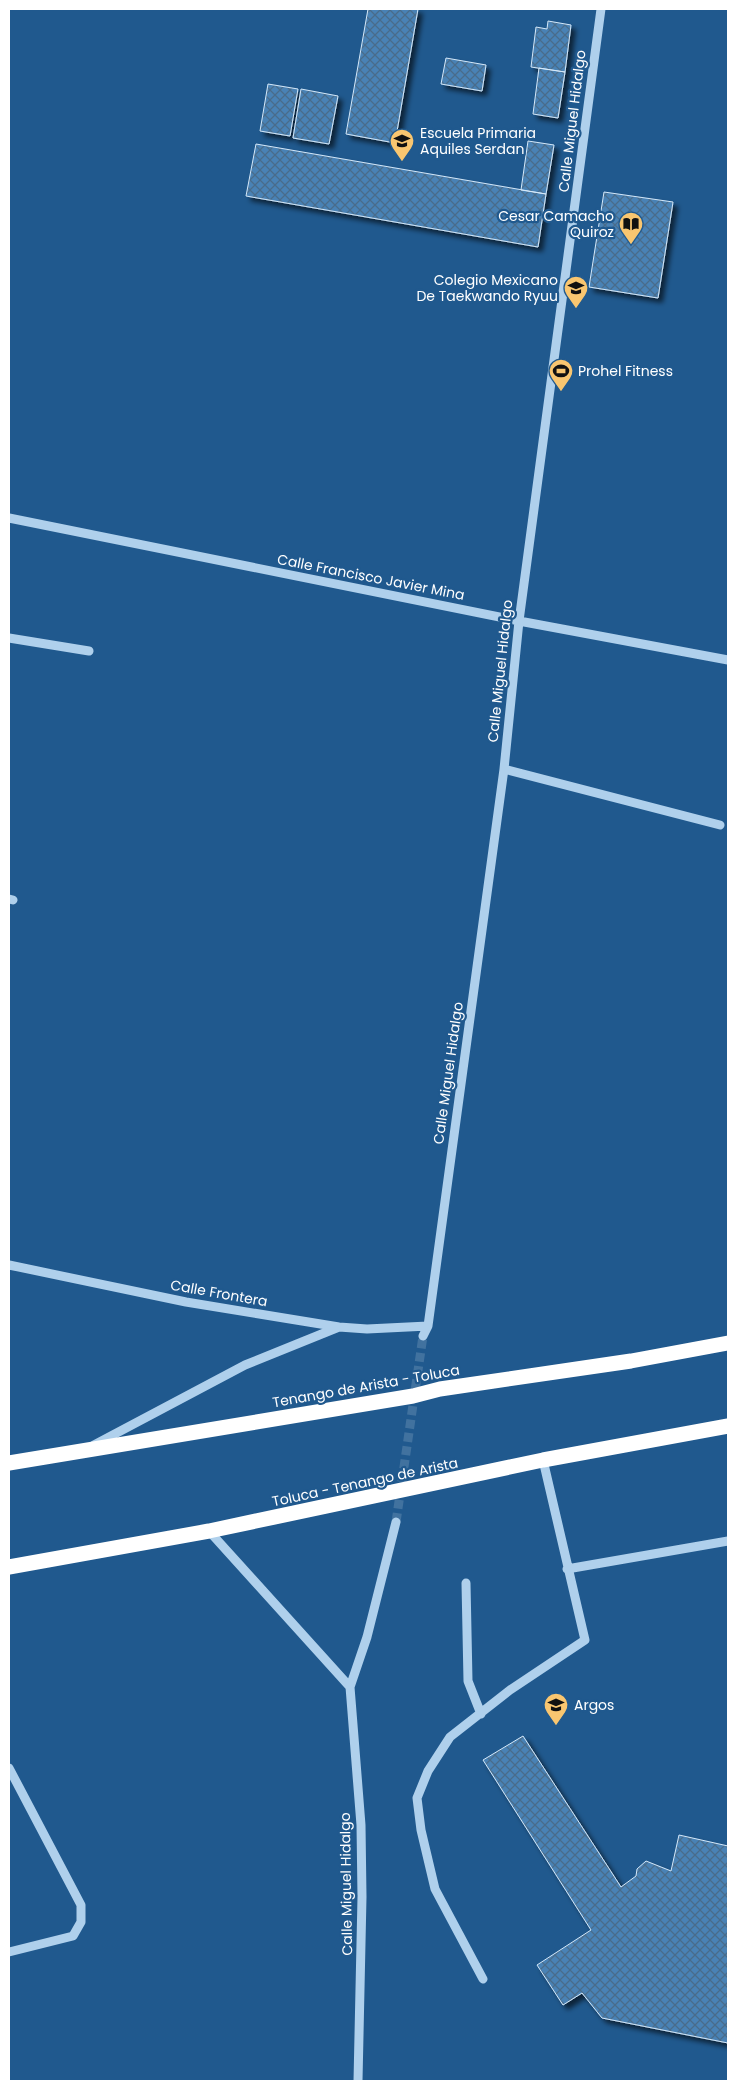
<svg xmlns="http://www.w3.org/2000/svg" width="737" height="2090" font-family="Poppins,sans-serif">
	<defs>
		<pattern id="building-cross-hatch" width="8" height="8" patternUnits="userSpaceOnUse" patternTransform="scale(1.25)"><rect width="8" height="8" fill="#4982b5"/><path d="M0 0l8 8M0 8l8-8" fill="none" stroke="#4a6c8b"/></pattern>
		<filter id="shadow"><feDropShadow dx="4.5" dy="4.5" stdDeviation="2.5" flood-color="#0009"/></filter>
	</defs>
	<rect width="100%" height="100%" fill="#20598e"/>
	<path fill="url(#building-cross-hatch)" stroke="#d4e8f9" filter="url(#shadow)" d="M368,9H418L395,143L346,134Z
		M548,21L571,25L565,72L531,67L536,27L547,29Z
		M446,58L486,65L482,91L441,84Z
		M539,68L565,72L558,118L533,114Z
		M268,84L298,89L290,136L260,131Z
		M301,89L338,96L329,144L293,138Z
		M528,141L554,145L546,194L521,190Z
		M256,144L546,194L538,247L246,196Z
		M604,192L673,202L658,298L589,287Z
		M523,1736L621,1887L636,1876L637,1869L646,1861L671,1871L679,1835L728,1846V2043L602,2018L582,1993L563,2005L537,1965L591,1930L483,1760Z"/>
	<g fill="none" stroke-linecap="round" stroke-linejoin="round">
		<path stroke="#41729f" stroke-width="9" stroke-dasharray="9 4.5" stroke-linecap="butt" d="M396,1522L423,1336"/>
		<path stroke="#afd0ec" stroke-width="9" d="M9,518L519,621L728,660
			M9,638L89,651
			M504,769L720,825
			M9,899L13,900
			M9,1265L186,1302L339,1327L367,1329L428,1326
			M423,1336L428,1326L504,769L519,621L601,9
			M94,1445L245,1365L339,1327
			M209,1531L350,1687
			M567,1569L728,1541
			M466,1583L468,1681L481,1714
			M9,1768L81,1905V1922L73,1936L9,1952
			M483,1979L435,1889L421,1830L417,1798L428,1771L450,1737L510,1690L585,1640L543,1460
			M358,2081L362,1897L361,1825L350,1687L367,1637L396,1522"/>
		<path stroke="#fff" stroke-width="15" d="M9,1463L413,1396L440,1389L631,1361L728,1343
			M9,1567L209,1531L543,1460L728,1426"/>
	</g>
	<defs>
		<symbol id="school-pin" viewBox="-11 -11 22 30"><path d="M0 17L-7.5 6A9.5 9.5 0 1 1 7.5 6Z" fill="#f9c670" stroke="#20598e"/><path d="M0-5L7-2L0 1L-7-2ZM-4 1L0 2.5L4 1V4Q0 6-4 4Z" fill="#111"/></symbol>
		<symbol id="library-pin" viewBox="-11 -11 22 30"><path d="M0 17L-7.5 6A9.5 9.5 0 1 1 7.5 6Z" fill="#f9c670" stroke="#20598e"/><path d="M-6-4Q-3-5.5-.7-3.5V5Q-3 3-6 4ZM6-4Q3-5.5 .7-3.5V5Q3 3 6 4Z" fill="#111"/></symbol>
		<symbol id="stadium-pin" viewBox="-11 -11 22 30"><path d="M0 17L-7.5 6A9.5 9.5 0 1 1 7.5 6Z" fill="#f9c670" stroke="#20598e"/><path d="M0-5a6.5 5 0 1 0 0 10a6.5 5 0 1 0 0-10ZM-3.5-1.8h7v3.6h-7Z" fill="#111"/></symbol>
	</defs>
	<g fill-rule="evenodd">
		<use href="#school-pin" x="388" y="127" width="28" height="38"/>
		<use href="#library-pin" x="617" y="210" width="28" height="38"/>
		<use href="#school-pin" x="562" y="274" width="28" height="38"/>
		<use href="#stadium-pin" x="547" y="357" width="28" height="38"/>
		<use href="#school-pin" x="542" y="1691" width="28" height="38"/>
	</g>
	<g text-anchor="middle" stroke-width="4.5" stroke-linejoin="round" paint-order="stroke">
		<g font-size="14" fill="#fff" stroke="#20598e">
			<text transform="translate(572 121) rotate(-83)" y="5">Calle Miguel Hidalgo</text>
			<text transform="translate(371 577) rotate(11)" y="5">Calle Francisco Javier Mina</text>
			<text transform="translate(500 671) rotate(-84)" y="5">Calle Miguel Hidalgo</text>
			<text transform="translate(448 1073) rotate(-82)" y="5">Calle Miguel Hidalgo</text>
			<text transform="translate(219 1293) rotate(10)" y="5">Calle Frontera</text>
			<text transform="translate(366 1386) rotate(-10)" y="5">Tenango de Arista - Toluca</text>
			<text transform="translate(365 1482) rotate(-12)" y="5">Toluca - Tenango de Arista</text>
			<text transform="translate(346 1884) rotate(-91)" y="5">Calle Miguel Hidalgo</text>
		</g>
		<g font-size="14" fill="#fff" stroke="#20598e" text-anchor="start">
			<text x="420" y="138">Escuela Primaria<tspan x="420" dy="16">Aquiles Serdan</tspan></text>
			<text x="614" y="221" text-anchor="end">Cesar Camacho<tspan x="614" dy="16">Quiroz</tspan></text>
			<text x="558" y="285" text-anchor="end">Colegio Mexicano<tspan x="558" dy="16">De Taekwando Ryuu</tspan></text>
			<text x="578" y="376">Prohel Fitness</text>
			<text x="574" y="1710">Argos</text>
		</g>
	</g>
	<rect width="737" height="2090" fill="none" stroke="#ffffff" stroke-width="20"/>
</svg>
